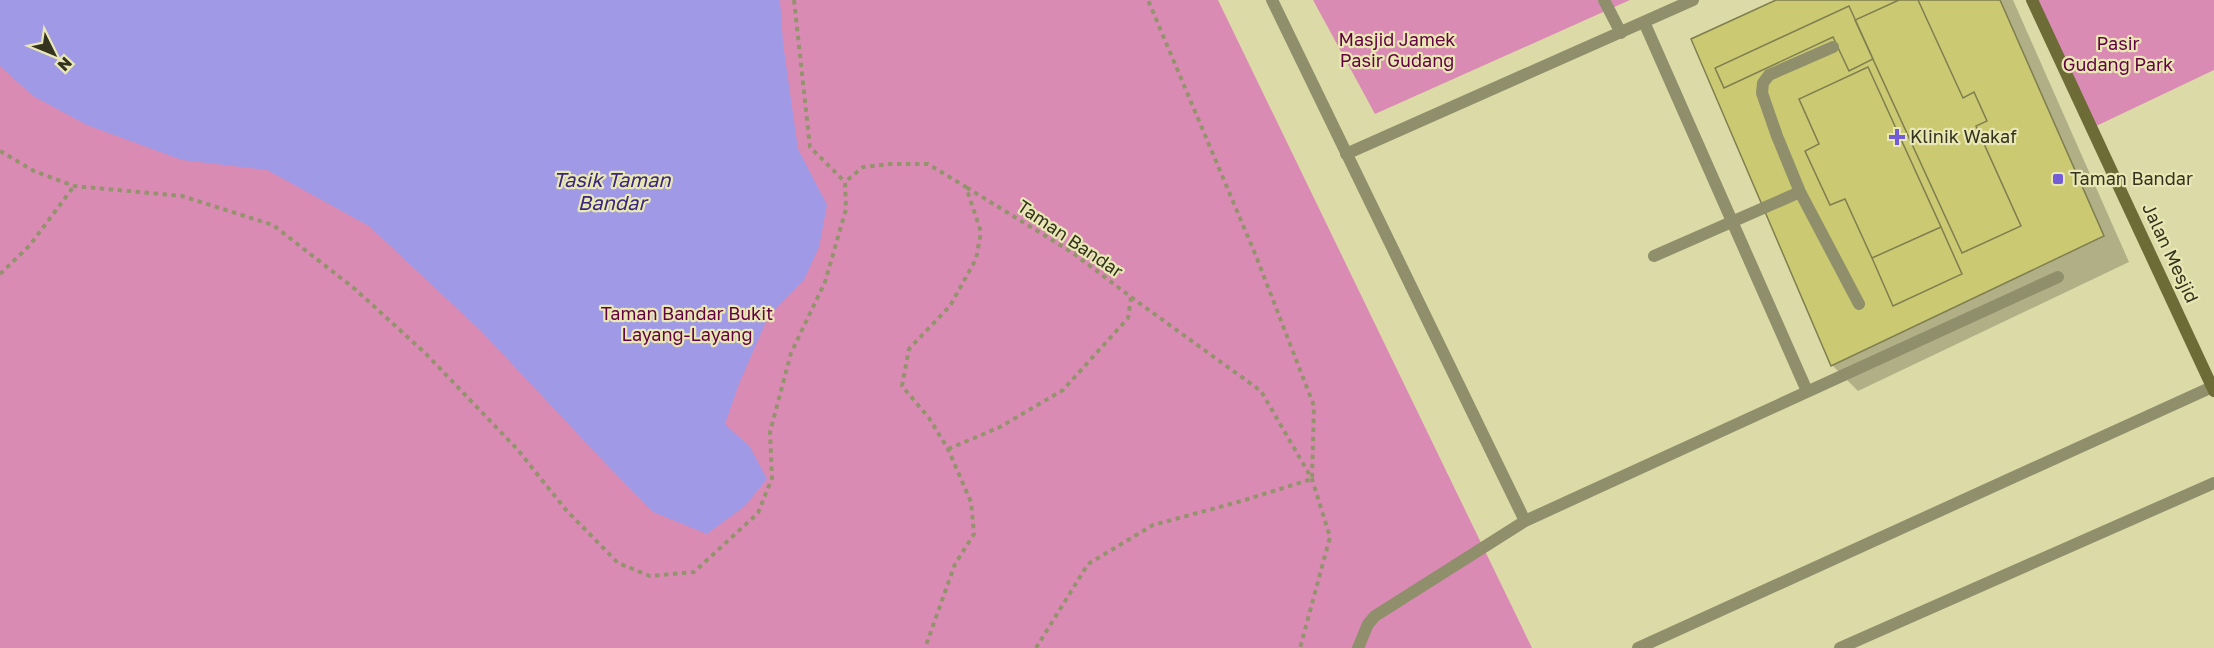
<svg xmlns="http://www.w3.org/2000/svg" width="2214" height="648" font-family="'Golos Text',sans-serif">
	<rect width="100%" height="100%" fill="#dcdba8"/>
	<path fill="#da8bb4" d="M0,0H1218L1532,648H0Z
		M1313,0H1630L1375,114Z
		M2032,0H2214V70L2092,128Z"/>
	<path fill="#a099e6" d="M0,0H780L783,43L798,149L827,205L819,247L804,280L768,317L739,384L725,424L750,447L767,479L745,506L707,534L653,512L606,464L481,331L369,226L267,170L182,160L87,125L33,96L0,66Z"/>
	<path fill="#0003" d="M1780,0H2013L2129,262L1858,391L1832,365Z"/>
	<path fill="#cbc972" stroke="#7f7e4f" stroke-width="1.5" d="M1776,0H2000L2104,236L1831,366L1691,39Z
		M1899,0H1918L1963,98L1974,92L1987,121L1976,126L2021,226L1962,253L1855,20Z
		M1849,6L1873,59L1849,71L1833,37L1724,88L1715,68Z
		M1868,67L1941,227L1872,258L1845,199L1830,205L1805,151L1819,144L1799,99Z
		M1941,227L1962,274L1893,306L1872,258Z"/>
	<g fill="none" stroke-linecap="round" stroke-linejoin="round">
		<path stroke="#94936e" stroke-width="4" stroke-dasharray="4.5 4.5" stroke-linecap="butt" d="M794,0L810,147L845,182
			M0,151L34,171L74,186L182,196L273,225L355,289L425,353L517,449L567,511L618,563L650,576L694,572L758,513L772,478L770,432L791,353L825,282L846,209L845,182L863,167L891,164H928L966,187L981,232L976,259L950,306L909,349L902,386L929,418L948,449L971,502L974,534L955,564L925,648
			M0,274L30,245L74,186
			M1131,297L1261,391L1312,479L1330,537L1300,648
			M948,449L1000,427L1063,390L1128,318L1131,297L1073,253L966,187
			M1036,648L1088,564L1153,525L1238,502L1312,479L1314,406L1256,256L1148,0"/>
		<path stroke="#8f8f6c" stroke-width="12" d="M1272,0L1525,521
			M1604,0L1621,33
			M1644,22L1807,391
			M1833,47L1769,75L1763,83L1762,93L1777,136L1800,192L1859,304
			M1346,154L1693,0
			M1654,256L1800,192
			M1358,648L1368,624L1375,616L1525,521L2058,277
			M1638,648L2212,387
			M1840,648L2214,483"/>
		<path stroke="#6d6c36" stroke-width="12" d="M2032,0L2214,391"/>
	</g>
	<g fill="#735dd7" stroke="#e9e8b5" stroke-width="2">
		<path d="M1894 128h6v6h6v6h-6v6h-6v-6h-6v-6h6z"/>
		<rect x="2052" y="173" width="12" height="12" rx="3"/>
	</g>
	<g text-anchor="middle" stroke-width="4.5" stroke-linejoin="round" paint-order="stroke">
		<g font-size="18" fill="#640143" stroke="#e9e8b5">
			<text x="1397" y="46">Masjid Jamek<tspan x="1397" dy="21">Pasir Gudang</tspan></text>
			<text x="2118" y="50">Pasir<tspan x="2118" dy="21">Gudang Park</tspan></text>
			<text x="687" y="320">Taman Bandar Bukit<tspan x="687" dy="21">Layang-Layang</tspan></text>
		</g>
		<g font-size="18" fill="#34331f" stroke="#e9e8b5" text-anchor="start">
			<text x="1910" y="143">Klinik Wakaf</text>
			<text x="2070" y="185">Taman Bandar</text>
		</g>
		<g font-size="18" fill="#34331f" stroke="#e9e8b5">
			<text transform="translate(1070 239) rotate(34)" y="6">Taman Bandar</text>
			<text transform="translate(2170 253) rotate(65)" y="6">Jalan Mesjid</text>
		</g>
		<g font-size="20" font-style="italic" fill="#3a267d" stroke="#e9e8b5">
			<text x="612" y="187">Tasik Taman<tspan x="612" dy="23">Bandar</tspan></text>
		</g>
	</g>
	<g transform="translate(54 54) rotate(133)" stroke="#e9e8b5" stroke-width="4.5" paint-order="stroke">
	<path d="M0-4.5L10 22L0 15L-10 22Z" fill="#34331f"/>
	<text y="-9" font-size="16" font-weight="bold" text-anchor="middle" fill="#34331f">N</text>
	</g>
</svg>
